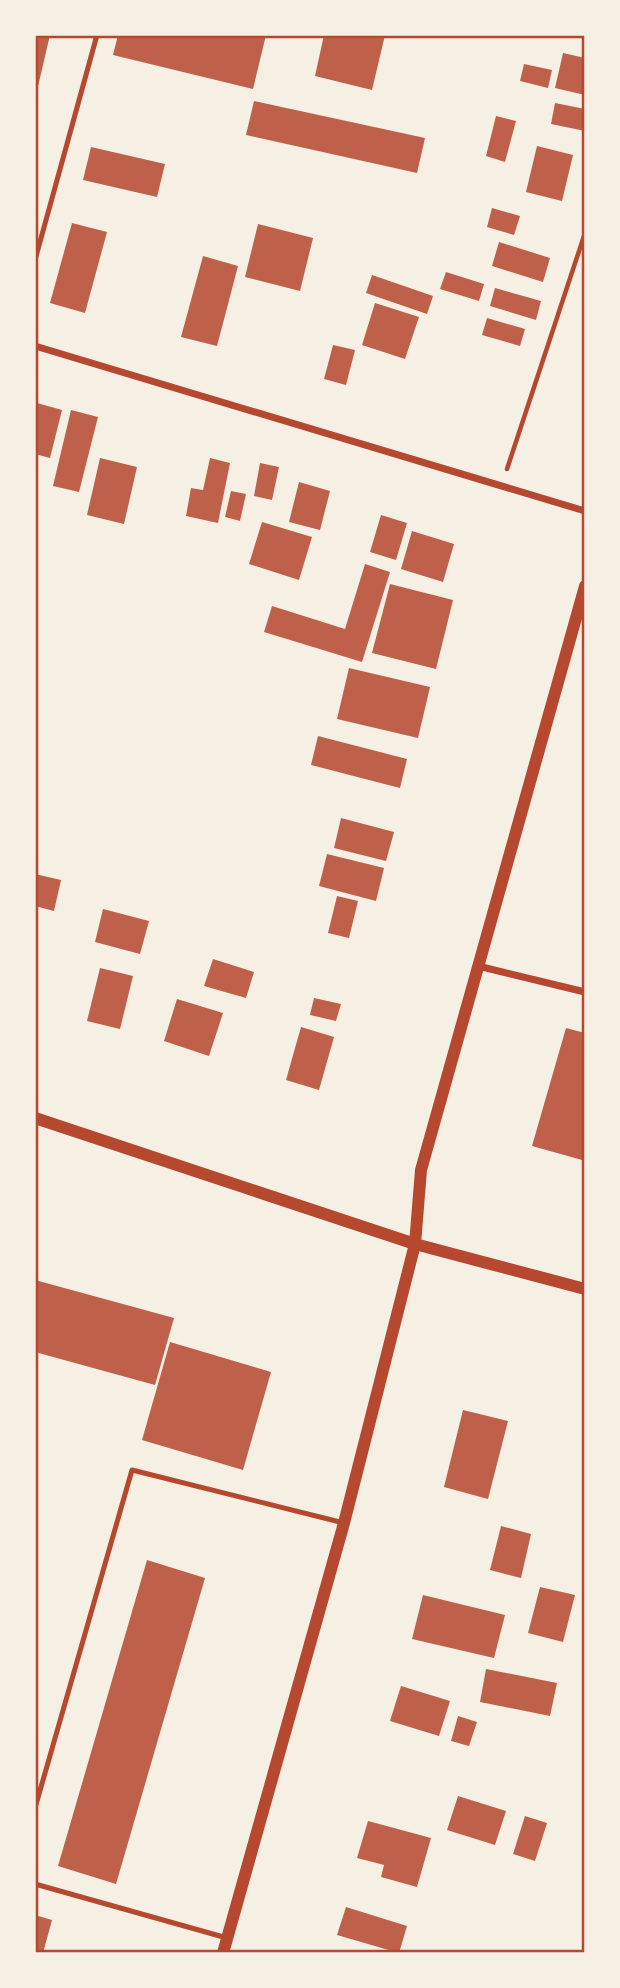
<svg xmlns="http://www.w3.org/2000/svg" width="620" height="1988" font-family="'Golos Text',sans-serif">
	<rect width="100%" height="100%" fill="#f6efe4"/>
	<path fill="#bf614a" d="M35,35H50L36,95L35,94Z
		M118,35H266L253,89L113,55Z
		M324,35H385L372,90L315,76Z
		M563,53L585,58V95L555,88Z
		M524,64L552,70L548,88L520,81Z
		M254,101L425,138L417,173L246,135Z
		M555,103L585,109V131L551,124Z
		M496,116L516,121L505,162L486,156Z
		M537,146L573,155L562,201L526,192Z
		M91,147L165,164L157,197L83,180Z
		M492,208L520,216L514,235L487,227Z
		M72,223L107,232L85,313L50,303Z
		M258,224L313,238L300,291L245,277Z
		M499,242L550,258L543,282L492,266Z
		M203,256L238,266L217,346L181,337Z
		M446,272L484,284L479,301L440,289Z
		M372,275L433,296L427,314L366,293Z
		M495,288L541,301L536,320L490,306Z
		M375,303L419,317L405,359L362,345Z
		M487,318L525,329L520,346L482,335Z
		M333,345L355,350L346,385L324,379Z
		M37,403L62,410L50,458L35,454V413Z
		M71,410L98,417L79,492L53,486Z
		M100,458L137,467L124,524L87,515Z
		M210,458L230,463L218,523L186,516L191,488L203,490Z
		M260,463L279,467L272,500L254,496Z
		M299,482L330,491L320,530L289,522Z
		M231,491L246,494L240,521L225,517Z
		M381,515L407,523L396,560L370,552Z
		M262,522L312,537L299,580L249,564Z
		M412,531L454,544L443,582L401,569Z
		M365,564L390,572L362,662L264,632L272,606L345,629Z
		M390,584L453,600L436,669L372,653Z
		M349,668L430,687L418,738L337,719Z
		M318,736L407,759L400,788L311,765Z
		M341,818L394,832L386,861L334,848Z
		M327,854L384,868L376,901L319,886Z
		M35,874L61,880L54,911L35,906Z
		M337,896L358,901L349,938L328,933Z
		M103,909L149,921L140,954L95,942Z
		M213,959L254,972L246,998L204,986Z
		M100,968L133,976L120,1029L87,1021Z
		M314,998L341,1004L336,1021L310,1015Z
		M177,999L223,1013L209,1056L164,1041Z
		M301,1027L334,1037L319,1090L286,1080Z
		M566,1028L585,1033V1149L582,1160L532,1146Z
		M35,1280L174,1318L155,1385L35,1352Z
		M170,1342L271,1372L243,1470L142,1440Z
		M463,1410L508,1421L488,1499L444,1487Z
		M501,1526L531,1534L521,1578L490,1570Z
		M147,1560L205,1578L116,1884L58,1866Z
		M540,1587L575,1595L563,1642L528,1633Z
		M423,1595L505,1615L494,1658L412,1639Z
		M486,1669L557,1683L550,1716L480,1702Z
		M401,1686L450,1701L439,1736L390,1721Z
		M458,1716L477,1722L469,1746L451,1741Z
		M458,1796L506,1811L495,1845L447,1830Z
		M525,1816L547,1823L535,1861L513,1854Z
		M368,1821L431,1838L417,1887L381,1877L384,1865L357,1858Z
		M346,1907L407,1926L399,1953L337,1935Z
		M35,1915L52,1920L43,1953H35Z"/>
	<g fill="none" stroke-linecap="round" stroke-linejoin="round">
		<path stroke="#b5482f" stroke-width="4.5" d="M507,469L585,233"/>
		<path stroke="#b5482f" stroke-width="5" d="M35,260L97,35
			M35,1808L132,1470L344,1523
			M35,1884L227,1938"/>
		<path stroke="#b5482f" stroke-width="7" d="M35,346L585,511
			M478,966L585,992"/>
		<path stroke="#b5482f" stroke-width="12" d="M35,1118L415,1244L585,1289
			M223,1953L344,1523L415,1244L421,1170L585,586"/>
	</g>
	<rect width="620" height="1988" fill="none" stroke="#f6efe4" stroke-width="74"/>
	<rect x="37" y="37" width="546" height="1914" fill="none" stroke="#b5482f" stroke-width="2.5"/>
</svg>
